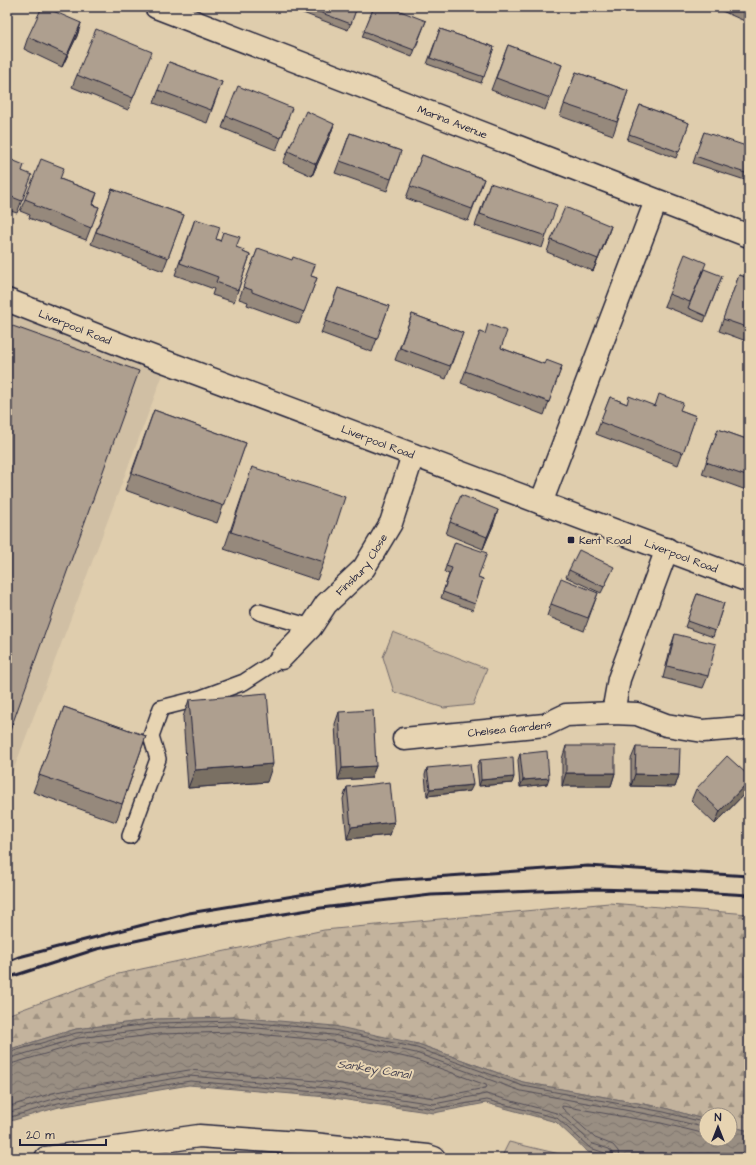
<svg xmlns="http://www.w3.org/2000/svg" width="756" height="1165" font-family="'Architects Daughter',sans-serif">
	<defs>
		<pattern id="forest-firs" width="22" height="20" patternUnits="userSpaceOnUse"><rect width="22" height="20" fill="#c3b39d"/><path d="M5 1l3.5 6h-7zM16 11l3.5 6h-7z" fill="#9e9181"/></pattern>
		<pattern id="water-waves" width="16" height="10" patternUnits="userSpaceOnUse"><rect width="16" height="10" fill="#998e82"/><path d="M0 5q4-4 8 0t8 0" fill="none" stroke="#7c746c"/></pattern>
	</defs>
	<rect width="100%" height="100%" fill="#dfcdad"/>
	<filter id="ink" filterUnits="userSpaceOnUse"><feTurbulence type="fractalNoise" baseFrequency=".025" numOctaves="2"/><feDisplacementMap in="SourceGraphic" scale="8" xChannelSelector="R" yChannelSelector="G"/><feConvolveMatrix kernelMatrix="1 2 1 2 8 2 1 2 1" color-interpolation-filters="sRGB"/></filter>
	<g filter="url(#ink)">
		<path fill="#d0bfa4" d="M7,306L165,369L7,787Z"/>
		<path fill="#c3b39d" stroke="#726a6c" d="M393,632L487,669L473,705L444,708L394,692L383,657Z
			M509,1142L576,1158H501Z"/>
		<path fill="url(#forest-firs)" stroke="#726a6c" d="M609,903L749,914V1131L730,1126V1115H706V1120L665,1108L523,1082L418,1044L235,1017L158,1019L76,1029L7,1050V1015L118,974L324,930Z"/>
		<path fill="url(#water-waves)" stroke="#696366" d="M235,1017L334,1026L418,1044L523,1082L665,1108L706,1120V1139H730V1126L749,1131V1158H611L588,1152L556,1122L486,1103L434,1113L327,1097L189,1085L59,1107L7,1122V1050L76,1029L158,1019Z"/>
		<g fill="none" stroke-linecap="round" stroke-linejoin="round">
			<path stroke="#524d57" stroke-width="1" d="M7,1053L76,1033L158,1023L235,1021L334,1030L417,1048L523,1086L664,1112L706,1123
				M7,1059L78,1038L159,1028L235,1026L333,1035L416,1053L521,1091L663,1117L706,1128
				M7,1065L79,1044L159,1034L235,1032L332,1041L414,1059L486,1085L487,1087L485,1088L434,1098L328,1082L189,1070L56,1092L7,1107
				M7,1113L57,1098L189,1076L328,1088L434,1104L486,1094L560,1114L593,1144L609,1149L612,1153L613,1158
				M7,1118L58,1103L190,1081L327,1093L434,1109L487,1100L557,1118L590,1148L605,1153L608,1158
				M619,1158L618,1151L613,1145L595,1138L562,1108V1106L661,1123L706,1134"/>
			<defs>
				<path id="lane" d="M259,612L311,627
					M130,836L158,759L151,736L161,708L201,698L244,682L281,658"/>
				<g id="street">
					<path id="s1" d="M156,7L749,236"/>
					<path d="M541,503L656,201"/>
					<path id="s2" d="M281,658L311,627L326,604L364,568L391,523L413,455"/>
					<path d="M613,713L619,679L667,549"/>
					<path id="s3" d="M404,739L545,725L566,715L613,713L637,714L666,725L703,731L740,728"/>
					<path d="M46,1158L199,1136L313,1144L428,1156L434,1158"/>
				</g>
				<g id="secondary">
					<path id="s4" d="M7,300L129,348L749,581"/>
				</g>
			</defs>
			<use href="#lane" stroke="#22223b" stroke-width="18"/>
			<use href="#street" stroke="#22223b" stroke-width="25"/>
			<use href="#secondary" stroke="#22223b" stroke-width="25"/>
			<use href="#lane" stroke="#e7d4b2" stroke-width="15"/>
			<use href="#street" stroke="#e7d4b2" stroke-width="22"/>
			<use href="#secondary" stroke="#e7d4b2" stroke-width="22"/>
			<path stroke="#22223b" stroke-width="3" d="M7,962L19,957L189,913L392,880L588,866L749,876
				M7,978L97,949L196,928L321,908L431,895L591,889L680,891L749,895"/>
		</g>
		<path fill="#96897b" stroke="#22223b" d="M296,7H357L348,30L295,10Z
			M374,7L426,21L412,57L362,37Z
			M713,7H749V23Z
			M81,23L77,36L62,67L24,49L28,37Z
			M440,29L494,47L481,83L427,64Z
			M508,45L562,65L545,110L491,90Z
			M169,62L222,82L207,123L154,103Z
			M147,64L128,110L72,87L77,75Z
			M576,72L628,91L613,135L560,116Z
			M640,105L689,123L676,158L627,140Z
			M226,116L288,121L276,150L222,128Z
			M334,124L330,136L312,176L283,163L288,151Z
			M704,132L749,170L745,180L693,163Z
			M350,133L401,151L387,191L335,173Z
			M422,155L484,179L468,221L406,198Z
			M7,158L22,171L27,187L17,213L7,210Z
			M60,179L97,193L93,205L99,207L86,240L29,218L30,215L20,211L25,199Z
			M490,183L546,236L542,248L475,226Z
			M112,189L184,215L163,271L91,244Z
			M195,219L216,239L236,247L243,252L250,255L234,302L212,295L214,289L175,275Z
			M607,238L593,271L547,252L551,240Z
			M258,248L311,276L317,278L299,324L247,305L248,302L239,299Z
			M739,275L749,278V342L719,331Z
			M722,276L704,322L664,306L669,294Z
			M338,288L389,306L372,352L321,333Z
			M412,314L463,333L446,379L395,360Z
			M480,332L501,348L544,364L562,366L544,415L461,383Z
			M610,397L627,404L655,406L680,410L696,416L678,465L596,434Z
			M154,410L246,443L217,523L125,490Z
			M718,429L749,440V491L702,474Z
			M252,467L324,562L317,580L224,549Z
			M450,522L494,523L483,549L446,534Z
			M455,542L478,577L483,579L473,610L441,598L449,574L444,572Z
			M569,570L611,573L601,593L566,577Z
			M598,593L584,631L547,616L551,604Z
			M697,594L724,603L713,637L685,627Z
			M675,634L708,676L703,688L663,678L671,646Z
			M189,700L267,782L188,788L183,717Z
			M64,707L146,736L116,822L33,792Z
			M339,712L376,766L371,778L338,780L335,724Z
			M566,746L615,773L611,786H562V759Z
			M636,747L679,775L675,787L631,786V759Z
			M520,754L547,784L520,787L518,760Z
			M480,760L512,783L479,786L477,766Z
			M427,768L470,791L427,796L425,775Z
			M749,776V784L747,791L715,824L691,801L696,789Z
			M347,787L394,822L390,835L347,839L343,799Z"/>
		<path fill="#7a6f64" stroke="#22223b" d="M81,23L77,36L62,67L67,55Z
			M334,124L330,136L312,176L316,164Z
			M611,226L607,238L593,271L598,259Z
			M498,510L494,523L483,549L487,537Z
			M273,764L267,782L188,788L195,770Z
			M376,766L371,778L338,780L342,768Z
			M566,773H615L611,786H562Z
			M635,774L679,775L675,787L631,786Z
			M514,777L512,783L479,786L481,780Z
			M549,778L547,784L520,787L523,780Z
			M749,781V784L747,791L715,824L720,811Z
			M473,785L470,791L427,796L430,789Z
			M394,822L390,835L347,839L351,827Z"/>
		<path fill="#ae9f8f" stroke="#22223b" d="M42,7H44L81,23L67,55L28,37Z
			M306,7H357L351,24Z
			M374,7H390L426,21L414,50L364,31Z
			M96,29L152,52L133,98L77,75Z
			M440,29L494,47L484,77L430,58Z
			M508,45L562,65L550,98L496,78Z
			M169,62L222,82L211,110L158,90Z
			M576,72L628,91L617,122L564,104Z
			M238,86L292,108L281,138L226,116Z
			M640,105L689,123L679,152L629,134Z
			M306,111L334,124L316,164L288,151Z
			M704,132L749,147V170L748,174L695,156Z
			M350,133L401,151L391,179L340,161Z
			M422,155L484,179L472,209L410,186Z
			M7,158L24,165L22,171L32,175L22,201L7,195Z
			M41,159L64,168L60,179L97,193L92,205L99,207L91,228L34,205L35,203L25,199Z
			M490,183L557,205L546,236L480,214Z
			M112,189L184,215L168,258L96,232Z
			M565,207L611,226L598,259L551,240Z
			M195,219L220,227L216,239L220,241L223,232L240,237L236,247L244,250L243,252L250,255L238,290L216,282L218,277L180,263Z
			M258,248L292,260L293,257L315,265L311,276L317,278L304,312L252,292V290L243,287Z
			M685,254L706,263L690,302L669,294Z
			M704,269L722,276L706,316L688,308Z
			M739,275L749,278V328L723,319Z
			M338,288L389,306L377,339L326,321Z
			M412,314L463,333L450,366L400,348Z
			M7,324L139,371L7,739Z
			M488,324L507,331L501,348L544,364L546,360L562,366L549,402L465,371L480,332L485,334Z
			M659,394L683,403L680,410L696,416L683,453L600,422L610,397L627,404L629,396L655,406Z
			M154,410L246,443L224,506L132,473Z
			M718,429L749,440V477L706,462Z
			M252,467L345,497L324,562L231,532Z
			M461,495L498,510L487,537L450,522Z
			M455,542L487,553L478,577L483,579L475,604L443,592L452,568L446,566Z
			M579,550L614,567L604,587L569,570Z
			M561,578L598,593L588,618L551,604Z
			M697,594L724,603L715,631L687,621Z
			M675,634L716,644L708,676L667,666Z
			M267,693L273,764L195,770L189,700Z
			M64,707L146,736L122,804L39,775Z
			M373,710L376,766L342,768L339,712Z
			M566,746H615V773H566Z
			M636,747L680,748L679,775L635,774Z
			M547,751L549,778L523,780L520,754Z
			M727,756L749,776V781L720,811L696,789Z
			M513,757L514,777L481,780L480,760Z
			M470,764L473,785L430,789L427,768Z
			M390,782L394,822L351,827L347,787Z"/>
	</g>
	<rect fill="#22223b" stroke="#e7d4b2" stroke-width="1.5" x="567" y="536" width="8" height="8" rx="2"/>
	<g text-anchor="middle" stroke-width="4" stroke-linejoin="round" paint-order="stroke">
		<g font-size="11" fill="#22223b" stroke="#e7d4b2">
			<text dy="4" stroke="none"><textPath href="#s1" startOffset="318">Marina Avenue</textPath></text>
			<text dy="4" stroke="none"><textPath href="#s4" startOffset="73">Liverpool Road</textPath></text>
			<text dy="4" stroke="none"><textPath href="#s4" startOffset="397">Liverpool Road</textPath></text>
			<text dy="4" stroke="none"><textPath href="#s4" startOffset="721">Liverpool Road</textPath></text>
			<text dy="4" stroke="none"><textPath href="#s2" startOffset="124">Finsbury Close</textPath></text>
			<text dy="4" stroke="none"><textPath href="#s3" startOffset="106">Chelsea Gardens</textPath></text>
		</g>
		<g font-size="11" fill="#22223b" stroke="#e7d4b2" text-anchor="start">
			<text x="579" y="544">Kent Road</text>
		</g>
		<g font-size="12" font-style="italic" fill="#464250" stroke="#e7d4b2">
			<text transform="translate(374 1069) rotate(9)" y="4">Sankey Canal</text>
		</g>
	</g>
	<rect width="756" height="1165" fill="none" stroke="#e7d4b2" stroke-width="24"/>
	<rect x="12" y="12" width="732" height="1141" fill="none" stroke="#22223b" stroke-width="1.5" filter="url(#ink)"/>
	<g transform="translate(718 1127)"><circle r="19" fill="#e7d4b2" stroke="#988d82"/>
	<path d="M0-3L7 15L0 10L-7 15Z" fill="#22223b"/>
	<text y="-6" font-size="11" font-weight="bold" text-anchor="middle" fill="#22223b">N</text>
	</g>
	<path d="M20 1139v6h86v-6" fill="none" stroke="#22223b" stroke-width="2"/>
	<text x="26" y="1139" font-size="12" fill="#22223b" stroke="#e7d4b2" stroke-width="3" paint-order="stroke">20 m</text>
</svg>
